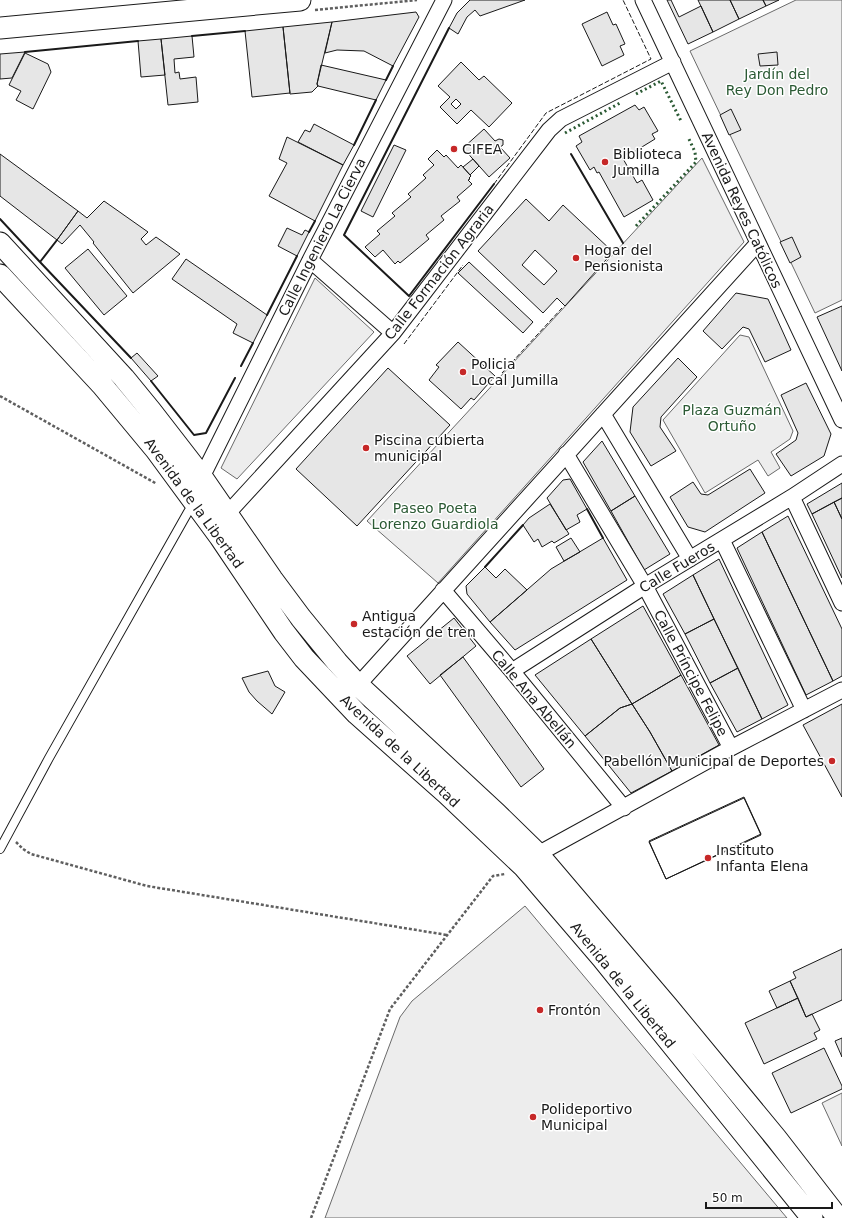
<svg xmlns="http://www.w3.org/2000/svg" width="842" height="1218" font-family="'DejaVu Sans',sans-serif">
	<rect width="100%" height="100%" fill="#fff"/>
	<path fill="#ededed" stroke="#6a6a6a" d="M796,0H842V300L815,313L690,51Z
		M702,158L744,242L438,583L367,521Z
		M315,278L374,332L237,479L221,468Z
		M740,335L749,337L793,431L790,439L771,452L780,468L768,476L758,460L705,493L663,420Z
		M525,906L787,1218H325L400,1017L412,1001Z
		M842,1093V1146L822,1103Z"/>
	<path fill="#e6e6e6" stroke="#1a1a1a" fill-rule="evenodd" d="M470,0H525L480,16L475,10L467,17L458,34L449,28L457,13Z
		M667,0H671L679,17L701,6L713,32L688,44Z
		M698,0H730L739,19L713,32Z
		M730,0H763L766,6L739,19Z
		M763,0H779L766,6Z
		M416,12L419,17L393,66L364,51L337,50L325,53L332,22Z
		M607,12L613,25L616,24L625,44L620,46L624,55L602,66L582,24Z
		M332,22L317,84L318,86L312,92L290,94L283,27Z
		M283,27L290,93L252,97L245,31Z
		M192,36L194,57L174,59L175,73L179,72L180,79L196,77L198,102L168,105L161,39Z
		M161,39L165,75L141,77L138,41Z
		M25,52L12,78L0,79V54Z
		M777,52L778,65L760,66L758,54Z
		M25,53L48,64L51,72L33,109L16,100L21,91L9,85Z
		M461,62L479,80L484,76L512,103L489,127L471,110L457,124L440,107L450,97L438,86ZM456,99L461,104L456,109L451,104Z
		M321,65L386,80L376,100L318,86L317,84Z
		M635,105L639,110L644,107L658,131L652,134L655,139L632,153L631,151L622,157L637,183L642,180L653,200L624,217L599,172L597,173L594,167L590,170L576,146L582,142L579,136Z
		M731,109L741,130L729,135L720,115Z
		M314,124L354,145L343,165L298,142L305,130L310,132Z
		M484,129L495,141L499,139L503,140V145L500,147L510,158L489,177L463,148Z
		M287,137L343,165L315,221L269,196L287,163L279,159Z
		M394,145L406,150L373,217L361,211Z
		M437,150L444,157L446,155L458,168L461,165L471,176L469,178L470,179L468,180L472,184L457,197L460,201L441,216L444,220L426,235L429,239L400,263L398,261L395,264L383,250L375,257L365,247L380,234L377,231L395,216L392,213L411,197L408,194L426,178L423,175L434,165L428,159Z
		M0,154L78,211L57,240L0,196Z
		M473,159L479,166L470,175L463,167Z
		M526,199L549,221L563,205L613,252L565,306L557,298L543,313L478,251ZM535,250L557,271L544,285L522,265Z
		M104,201L148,232L141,239L146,245L156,237L180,254L133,293L93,243L94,242L80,225L62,244L57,240L78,211L87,218Z
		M287,228L302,235L305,230L309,232L297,256L278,246Z
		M792,237L801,257L790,263L780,242Z
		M88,249L127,296L104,315L65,268Z
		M186,259L267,315L253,343L233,333L237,324L172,279Z
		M469,262L533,322L523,333L458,273Z
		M736,293L768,299L791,350L765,362L749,329L743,327L722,349L703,331Z
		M842,306V371L817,317Z
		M458,342L495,376L474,400L471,398L461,409L429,380L439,367L436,365Z
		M137,353L158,376L151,381L131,358Z
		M678,358L697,377L661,417L660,427L676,451L651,466L630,432L633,407Z
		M388,368L450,425L357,526L296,469Z
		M806,383L831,434L824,456L791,476L776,454L796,440L798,433L781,395Z
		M602,441L635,496L611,511L583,462Z
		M750,469L765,493L705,532L688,527L670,497L693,482L701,494L708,495Z
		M570,479L587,509L577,515L580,522L566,530L547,498L563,480Z
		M842,483V498L812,514L807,504Z
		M635,496L670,554L644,570L611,511Z
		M842,498V519L834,502Z
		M834,502L842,519V578L812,514Z
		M550,504L569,534L554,543L552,541L542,547L538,539L534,542L523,525L529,518Z
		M788,516L842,629V676L833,681L762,532Z
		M762,532L833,681L806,695L737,548Z
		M571,538L580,552L564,561L556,547Z
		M603,538L627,580L515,650L490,622L551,569Z
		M719,559L788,705L762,719L693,575Z
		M485,567L496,578L505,569L527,590L490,622L467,594L466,586Z
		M693,575L714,619L685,634L663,594Z
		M643,606L681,675L632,704L591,639Z
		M454,618L476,646L430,684L407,656Z
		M714,619L738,668L710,683L685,634Z
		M591,639L632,704L620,708L585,736L535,675Z
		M463,657L544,769L521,787L440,675Z
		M738,668L762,719L737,732L710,683Z
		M268,671L275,686L285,692L272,714L257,701L249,692L242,678Z
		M681,675L719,745L672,771L650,732L632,704Z
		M632,704L650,732L672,771L631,793L585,736L620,708Z
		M842,704V797L803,725Z
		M744,797L761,834L666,879L649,841Z
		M744,798L761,835L666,879L649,842Z
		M842,949V1000L806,1017L790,981L796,978L793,972Z
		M790,981L798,998L777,1008L769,991Z
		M798,998L806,1017L812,1014L820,1030L814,1033L817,1039L764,1064L745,1023Z
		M842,1038V1057L835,1041Z
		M824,1048L842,1086V1089L791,1113L772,1073Z"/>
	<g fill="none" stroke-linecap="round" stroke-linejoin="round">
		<defs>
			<path id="service" d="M0,849L49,758L188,512L194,503"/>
			<path id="minor" d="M643,0L842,420
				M310,260L393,333
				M603,414L690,559
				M566,454L645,586L731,748
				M199,473L206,469L310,260L444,0
				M792,497L842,603
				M228,513L393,333L549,130L561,119L673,62
				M722,540L804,710
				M443,590L512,671L624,808
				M512,671L645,586L792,497L842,464
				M358,685L758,243
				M531,861L538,854L731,748L842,690"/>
			<path id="secondary" d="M0,28L300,0
				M0,243L124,378L151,411L199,473L272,579L301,618L337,662L358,685L497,814L538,854L668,1007L776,1138L838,1218
				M0,275L102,385L156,450L220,537L284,632L304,658L357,714L447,794L524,867L602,958L812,1218"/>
		</defs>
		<use href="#service" stroke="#1a1a1a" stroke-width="10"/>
		<use href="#minor" stroke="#1a1a1a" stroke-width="17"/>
		<use href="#secondary" stroke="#1a1a1a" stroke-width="23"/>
		<path stroke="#5f5f5f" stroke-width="2.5" stroke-dasharray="3 2" stroke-linecap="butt" d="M315,10L417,0
			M0,396L157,484
			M16,842L23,849L31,854L147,886L447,935
			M311,1218L390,1009L493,876L505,874"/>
		<use href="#service" stroke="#fff" stroke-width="8"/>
		<use href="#minor" stroke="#fff" stroke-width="15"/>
		<use href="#secondary" stroke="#fff" stroke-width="21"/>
		<path stroke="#2b5a34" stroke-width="3" stroke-dasharray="2 3" stroke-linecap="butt" d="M636,94L661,81L681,121
			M565,133L620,103
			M636,226L696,162L695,152L688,137"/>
		<path stroke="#1a1a1a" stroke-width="1" stroke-dasharray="5 2" stroke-linecap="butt" d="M494,184L546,113L651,59L623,0
			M404,344L463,265
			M502,373L562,308"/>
		<path stroke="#1a1a1a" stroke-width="2" d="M449,28L344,235L409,296L494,184
			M192,36L245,31
			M25,52L138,41
			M386,80L393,66
			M354,145L376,100
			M571,154L623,243
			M0,219L40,262
			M309,232L315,221
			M57,240L40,262L131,358
			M267,315L297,256
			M241,366L253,343
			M151,381L194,435L206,433L235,378
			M587,509L603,538
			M485,567L523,525"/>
	</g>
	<g fill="#c62828" stroke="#fff" stroke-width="1.5">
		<circle cx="454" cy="149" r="4"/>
		<circle cx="605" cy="162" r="4"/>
		<circle cx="576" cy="258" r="4"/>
		<circle cx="463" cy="372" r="4"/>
		<circle cx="366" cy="448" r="4"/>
		<circle cx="354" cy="624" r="4"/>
		<circle cx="832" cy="761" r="4"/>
		<circle cx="708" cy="858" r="4"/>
		<circle cx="540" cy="1010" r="4"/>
		<circle cx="533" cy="1117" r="4"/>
	</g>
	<g text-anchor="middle" stroke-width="3" stroke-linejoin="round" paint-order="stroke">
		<g font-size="14" fill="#2b5a34" stroke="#fff">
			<text x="777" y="79">Jardín del<tspan x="777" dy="16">Rey Don Pedro</tspan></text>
			<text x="732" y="415">Plaza Guzmán<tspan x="732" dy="16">Ortuño</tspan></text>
			<text x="435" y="513">Paseo Poeta<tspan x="435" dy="16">Lorenzo Guardiola</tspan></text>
		</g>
		<g font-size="14" fill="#1a1a1a" stroke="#fff" text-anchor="start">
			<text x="462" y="154">CIFEA</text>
			<text x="613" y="159">Biblioteca<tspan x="613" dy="16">Jumilla</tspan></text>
			<text x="584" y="255">Hogar del<tspan x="584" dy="16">Pensionista</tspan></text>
			<text x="471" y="369">Policia<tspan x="471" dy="16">Local Jumilla</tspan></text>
			<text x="374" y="445">Piscina cubierta<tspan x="374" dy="16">municipal</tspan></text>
			<text x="362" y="621">Antigua<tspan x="362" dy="16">estación de tren</tspan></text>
			<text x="824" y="766" text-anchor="end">Pabellón Municipal de Deportes</text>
			<text x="716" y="855">Instituto<tspan x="716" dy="16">Infanta Elena</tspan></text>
			<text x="548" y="1015">Frontón</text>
			<text x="541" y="1114">Polideportivo<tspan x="541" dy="16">Municipal</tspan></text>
		</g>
		<g font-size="14" fill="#1a1a1a" stroke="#fff">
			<text transform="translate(742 210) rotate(65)" y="5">Avenida Reyes Católicos</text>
			<text transform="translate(322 237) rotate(-63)" y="5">Calle Ingeniero La Cierva</text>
			<text transform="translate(439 272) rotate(-52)" y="5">Calle Formación Agraria</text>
			<text transform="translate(194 503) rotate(54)" y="5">Avenida de la Libertad</text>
			<text transform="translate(677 567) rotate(-31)" y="5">Calle Fueros</text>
			<text transform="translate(691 673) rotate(62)" y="5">Calle Príncipe Felipe</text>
			<text transform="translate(534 699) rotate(50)" y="5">Calle Ana Abellán</text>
			<text transform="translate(400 751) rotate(43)" y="5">Avenida de la Libertad</text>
			<text transform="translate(623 985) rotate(51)" y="5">Avenida de la Libertad</text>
		</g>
	</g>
	<path d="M706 1202v6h126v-6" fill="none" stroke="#1a1a1a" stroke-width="2"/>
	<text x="712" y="1202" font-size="12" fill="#1a1a1a" stroke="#ffffff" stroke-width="3" paint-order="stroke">50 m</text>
</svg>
